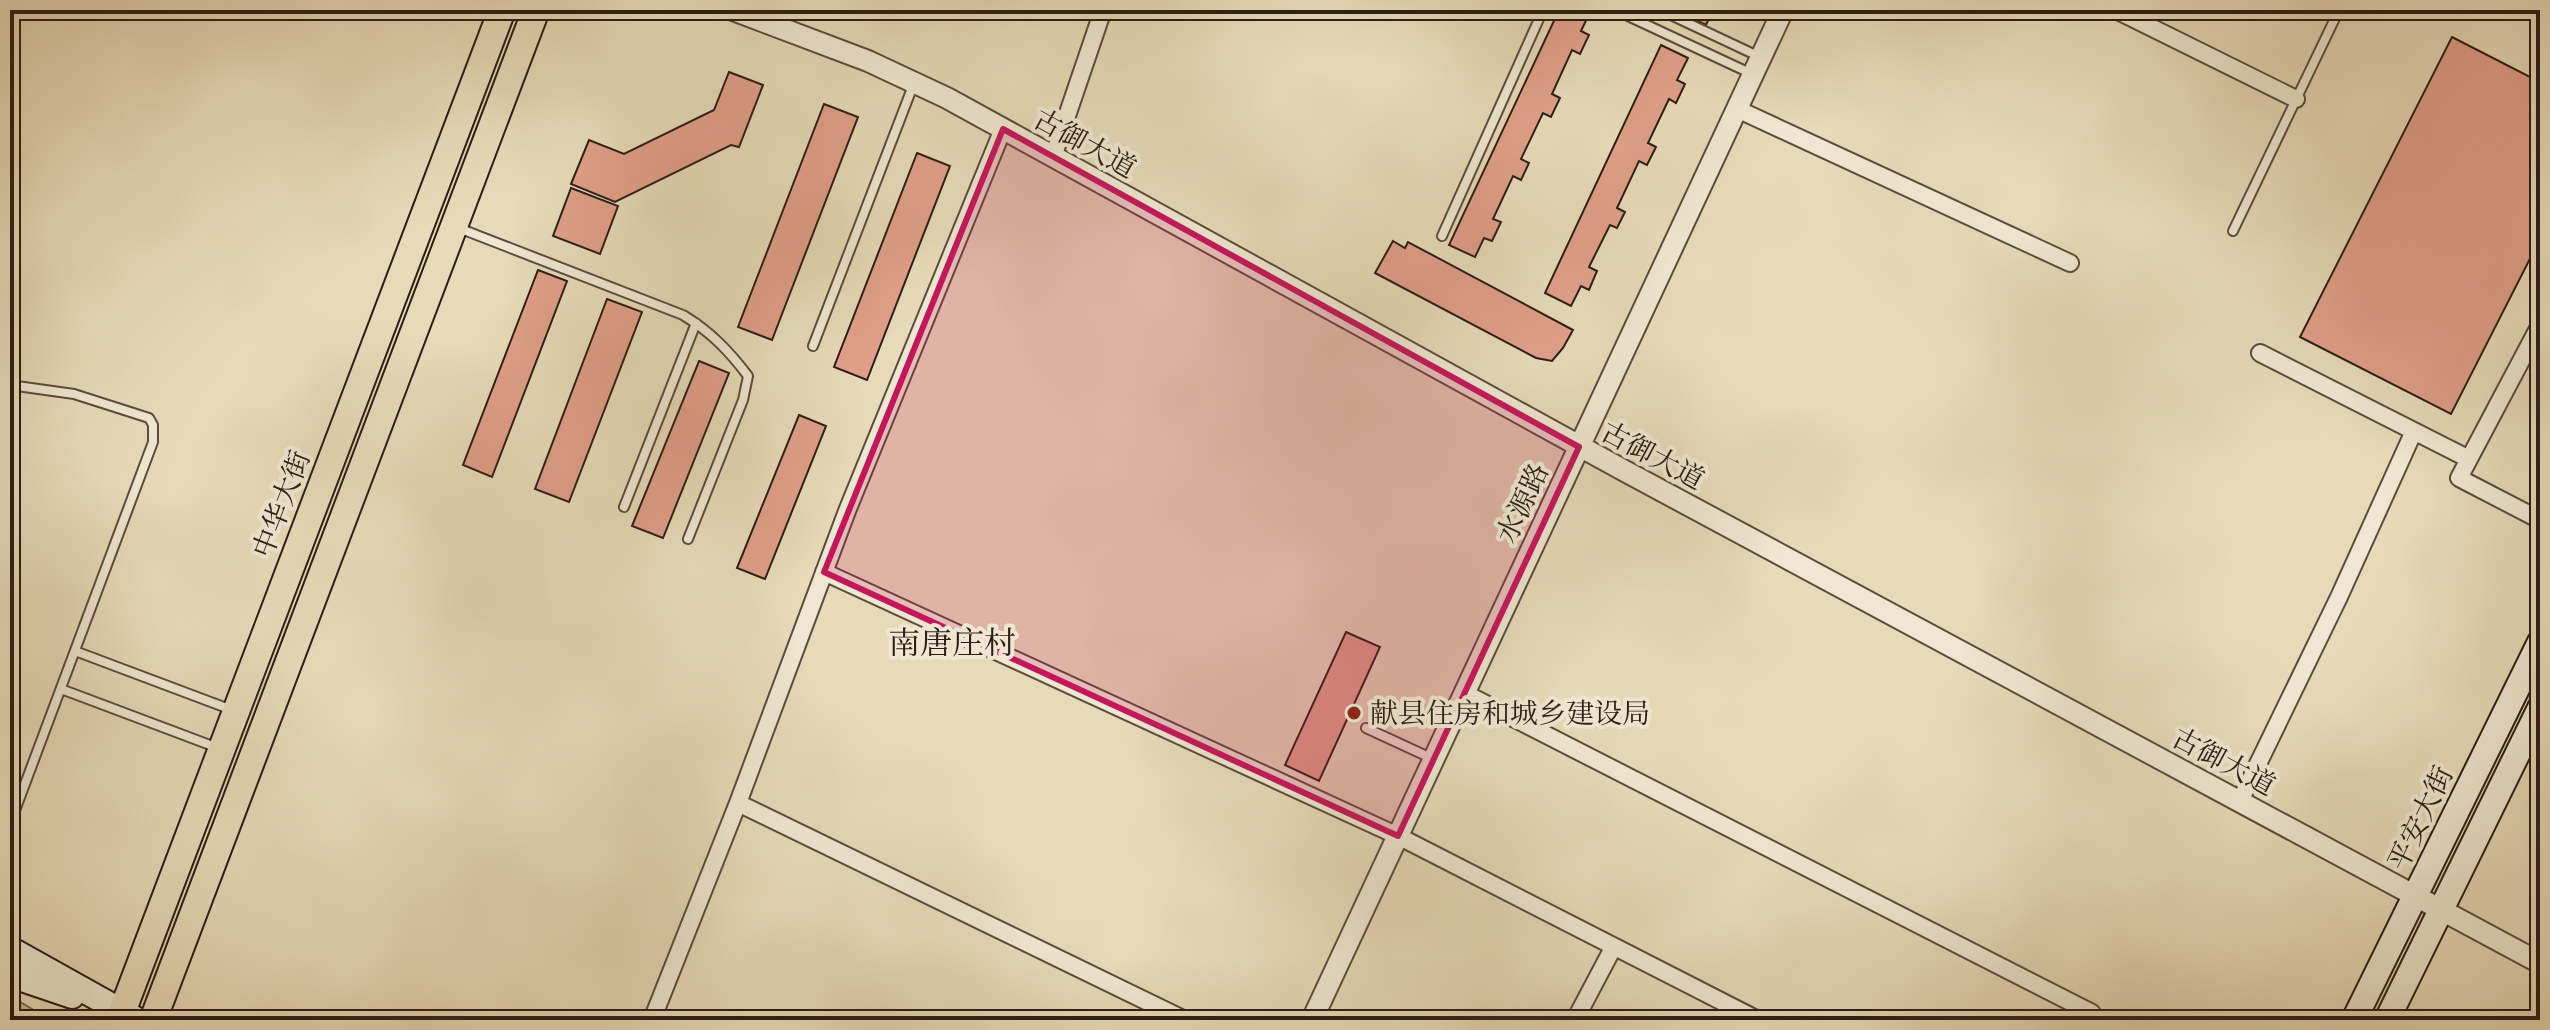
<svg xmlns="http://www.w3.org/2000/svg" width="2550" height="1030" font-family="'IM FELL English','Noto Serif SC',serif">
	<rect width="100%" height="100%" fill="#e7dab8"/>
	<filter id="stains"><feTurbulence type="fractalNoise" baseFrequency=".0025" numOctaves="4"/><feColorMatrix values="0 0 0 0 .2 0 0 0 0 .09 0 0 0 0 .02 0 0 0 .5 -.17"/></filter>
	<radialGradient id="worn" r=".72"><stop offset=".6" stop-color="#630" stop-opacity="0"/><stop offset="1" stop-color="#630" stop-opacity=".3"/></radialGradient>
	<path fill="#bcbe8a" stroke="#746e50" stroke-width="2" d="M10,996L32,1009L43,1020H10Z"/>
	<path fill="#e09f89" stroke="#2c1d15" stroke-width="2" d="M1559,10H1591L1581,31L1589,35L1580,54L1572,50L1552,94L1560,98L1551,117L1543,113L1521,159L1529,163L1521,180L1513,176L1493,219L1501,222L1492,241L1484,238L1475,257L1449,245Z
		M1674,10H1713L1706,25Z
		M2452,37L2540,82V239L2451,414L2300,337Z
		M1661,45L1688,58L1677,80L1685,84L1676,103L1669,99L1648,143L1656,147L1647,165L1639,161L1617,208L1625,212L1617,228L1610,225L1589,267L1597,271L1589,290L1581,286L1571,306L1545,293Z
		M729,72L763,85L739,147L731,145L615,202L571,184L589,140L624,154L714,110Z
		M824,104L858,117L772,340L738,327Z
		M917,153L950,166L867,380L834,367Z
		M571,188L618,206L600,254L553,236Z
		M1393,241L1405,248L1408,242L1573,330L1563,348L1552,361L1536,358L1375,273Z
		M538,270L567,281L492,477L463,465Z
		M607,299L642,312L569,502L535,489Z
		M699,361L729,373L663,538L632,526Z
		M799,415L826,426L765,579L737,568Z
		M1346,632L1380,647L1319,781L1285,765Z"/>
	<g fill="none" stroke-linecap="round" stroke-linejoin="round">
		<defs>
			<path id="service" d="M1615,10L1752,74
				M1660,10L1760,57
				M456,227L683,315C711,332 729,351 748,376L743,400L688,539
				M2233,231L2339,10
				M1442,236L1543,10
				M813,346L914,83
				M10,385L74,394L149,418L153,425V442L10,824
				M624,507L696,323
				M75,651L232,710
				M61,689L218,748
				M1366,728L1433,759"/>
			<path id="minor" d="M2116,10L2296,99
				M1737,109L2070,263
				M1053,157L1103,10
				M2540,325L2459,478L2540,520
				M2260,353L2469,459
				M824,572L1398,836L1758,1020
				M1464,693L2092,1013
				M2240,801L2339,597L2414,431
				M738,803L1185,1020
				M652,1020L738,803L847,511L1003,129
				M1575,1020L1613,948"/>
			<path id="tertiary" d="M733,10L868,61L947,98L1623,470L2540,963
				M1312,1020L1783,10"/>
			<path id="secondary" d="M10,949L137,1020
				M10,975L72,996
				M2354,1020L2540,642
				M2387,1020L2540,708"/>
			<path id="primary" d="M119,1020L502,10
				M153,1020L536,10"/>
		</defs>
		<use href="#service" stroke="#5b4c3e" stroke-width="12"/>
		<use href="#minor" stroke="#5b4c3e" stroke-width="20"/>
		<use href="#tertiary" stroke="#5b4c3e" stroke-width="24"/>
		<use href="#secondary" stroke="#2c1d15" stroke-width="28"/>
		<use href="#primary" stroke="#2c1d15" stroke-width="30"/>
		<use href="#service" stroke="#efe7d1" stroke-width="8"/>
		<use href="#minor" stroke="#efe7d1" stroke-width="16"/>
		<use href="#tertiary" stroke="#efe7d1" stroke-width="20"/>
		<use href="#secondary" stroke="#efe7d1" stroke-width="24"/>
		<use href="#primary" stroke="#e7dab8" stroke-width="26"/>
	</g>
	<path fill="#c2185b" fill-opacity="0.2" stroke="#c2185b" stroke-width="6" stroke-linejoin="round" d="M1003,129L1579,447L1398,836L824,572Z"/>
	<circle fill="#8f2418" stroke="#efe7d1" stroke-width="3" cx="1354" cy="713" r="8"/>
	<g text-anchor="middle" stroke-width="8" stroke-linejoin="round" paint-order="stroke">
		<g font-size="28" fill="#2c1d15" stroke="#efe7d1">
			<text transform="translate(1085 143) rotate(29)" y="10">古御大道</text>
			<text transform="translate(1653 455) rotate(28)" y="10">古御大道</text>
			<text transform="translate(1522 503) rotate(-65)" y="10">水源路</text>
			<text transform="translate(281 504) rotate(-69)" y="10">中华大街</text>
			<text transform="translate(2224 761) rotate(28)" y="10">古御大道</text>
			<text transform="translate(2420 818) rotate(-64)" y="10">平安大街</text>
		</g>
		<g font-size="28" fill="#2c1d15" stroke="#efe7d1" text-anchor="start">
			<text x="1370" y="723">献县住房和城乡建设局</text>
		</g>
		<g font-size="32" fill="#2c1d15" stroke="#efe7d1">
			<text x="952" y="654">南唐庄村</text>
		</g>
	</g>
	<rect width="2550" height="1030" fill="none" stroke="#e7dab8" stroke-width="40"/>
	<rect x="12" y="12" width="2526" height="1006" fill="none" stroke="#2c1d15" stroke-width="4"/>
	<rect x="20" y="20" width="2510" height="990" fill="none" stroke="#2c1d15" stroke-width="2"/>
	<rect width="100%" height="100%" filter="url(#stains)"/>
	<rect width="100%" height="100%" fill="url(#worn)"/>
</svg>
